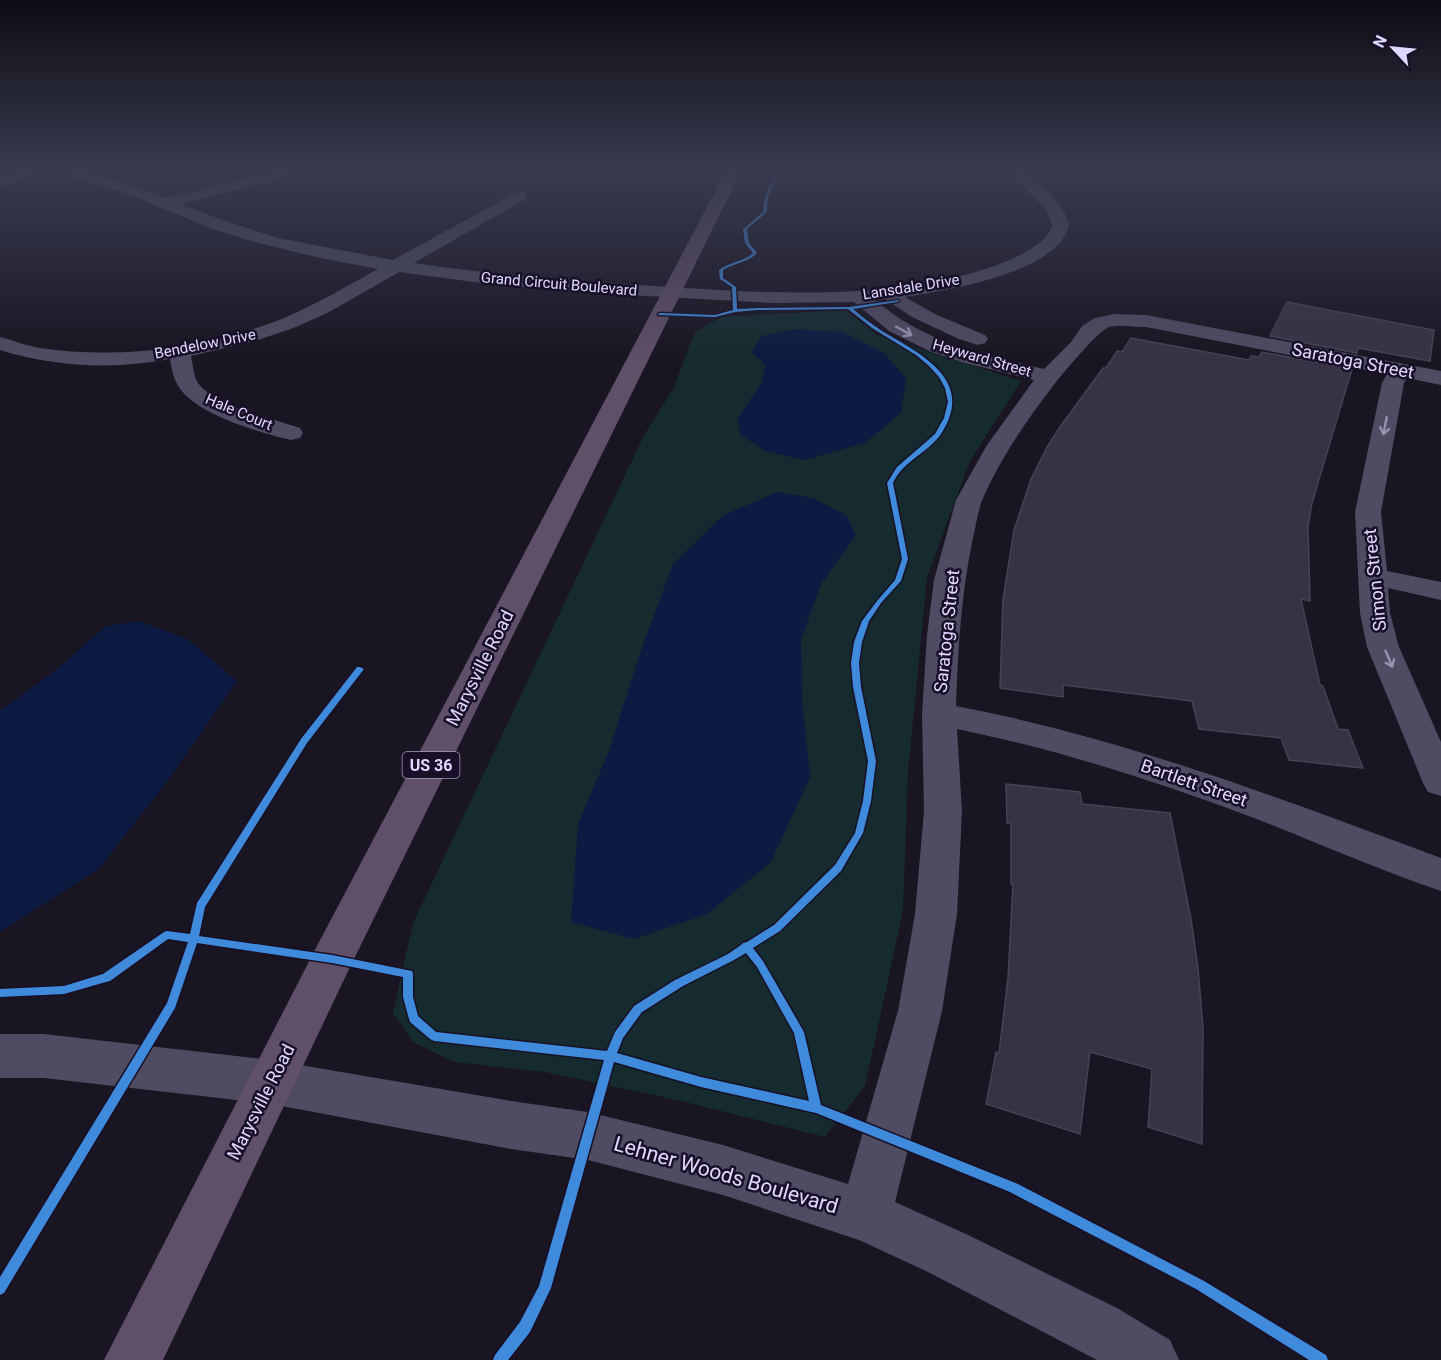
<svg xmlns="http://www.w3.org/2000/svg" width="1441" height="1360" font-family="Roboto,sans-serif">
	<rect width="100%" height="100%" fill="#191522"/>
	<path fill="#152b2f" d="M845,310L877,335L1021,381L969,463L927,578L908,771L903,911L865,1086L825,1137L677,1100L545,1072L454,1062L413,1042L393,1013L413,923L644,435L673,389L695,332L722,317Z"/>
	<path fill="#0d1a41" d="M795,329L842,332L884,353L906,378L901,413L865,443L804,460L765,451L741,435L737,420L761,383L766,365L751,352L762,336Z
		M777,492L813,498L846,515L856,535L821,584L801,640L802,701L810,777L771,862L707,914L634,939L571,922L578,824L609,751L639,656L673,564L722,516Z
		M139,621L187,639L237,681L169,779L99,869L0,932V711L57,669L106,626Z"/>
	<path fill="#383344" stroke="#474155" stroke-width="1.5" d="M1287,302L1434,330L1430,361L1358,348L1357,353L1270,336Z
		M1131,338L1249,360L1251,356L1259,357L1262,352L1352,369L1312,503L1308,527L1310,601L1301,599L1320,685L1323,686L1338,729L1348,730L1363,768L1289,760L1281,738L1199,729L1192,701L1063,685V697L1000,688L1003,599L1014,530L1031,479L1047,447L1060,427L1103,368H1106L1117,351L1122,352Z
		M1006,784L1080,792L1082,804L1170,813L1191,919L1198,968L1203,1028L1202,1144L1148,1127L1152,1069L1090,1052L1080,1134L986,1104L996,1052L999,1053L1008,978L1013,884H1011V824L1007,823Z"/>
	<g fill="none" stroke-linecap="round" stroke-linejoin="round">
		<path fill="#4f4b62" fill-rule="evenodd" d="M17,171H40L38,174L0,187V177Z
			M59,171H85L167,198L275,171H301L299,174L181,204L222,220L278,238L393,260L519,191L525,193L527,196L525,199L414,263C493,275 573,280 653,286C765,293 907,304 1012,259C1026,252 1048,242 1052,225L1047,210L1008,171H1024C1040,185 1065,203 1069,225C1059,273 946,290 905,297L937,315L985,335L988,339L985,343L978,345L959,339L912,317L885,299L875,300C924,342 982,355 1044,369L1071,342L1082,326L1095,318L1115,314L1146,315L1441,371V385L1407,378L1404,383L1381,512L1387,571L1441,582V600L1388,588L1390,613L1399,647L1441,742V796L1428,792L1423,783L1367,647L1360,613L1355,512L1382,383L1387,374L1146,327C1135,327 1120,324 1109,327C1099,330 1065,371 1056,382C1028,418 1002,456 983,498C978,510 976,525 973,538C961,594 958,649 956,706C1125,738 1281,799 1441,858V891C1378,870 1316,842 1254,818C1156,781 1059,750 957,729L962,811L957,914L942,1011L895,1202L966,1234L1117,1308L1170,1340L1179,1360H1097L928,1272L859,1240L723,1195L588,1160L511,1149L271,1104L44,1078H0V1034H44L271,1060L511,1101L588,1112L723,1145L848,1184L898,1011L915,914L924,811L922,714L927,635L934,580L956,500L987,445L1034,380L965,363L929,351L889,331L854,302L771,303L611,294L497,285L399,272L329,312L296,327L258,340L191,356C193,364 193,375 198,383C215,406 273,419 300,428L303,433L300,438L291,440C260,433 200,415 181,390C174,381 172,371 170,359C113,370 55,367 0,350V337C13,340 26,346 40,348C120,360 209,348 284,318C317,304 347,286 378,269L316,257L251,241L210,228L121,191L61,174Z"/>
		<path fill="#604f68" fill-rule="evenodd" d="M726,171H741L351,965L163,1360H104L317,946Z"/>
		<defs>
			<path id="cycleway" d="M781,171H784C772,184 767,194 767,212L747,229L749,243L757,253C748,263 734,263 723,270V278L736,287L737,309L758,308L849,307L899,300V301L897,302L853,309C862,317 872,324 882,331C922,355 976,380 941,434C928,453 904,460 893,483L908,559L901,581L881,603L869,621L862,642L859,663L861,687L876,761L871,801L863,833L841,871L780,931L753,948L763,961L804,1032L821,1105L1018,1184L1204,1281L1326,1355L1328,1360H1309L1196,1289L1010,1192L816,1113L701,1087L614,1062L551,1288L530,1332L508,1360H493L495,1355L520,1322L539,1286L604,1060L434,1041L430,1039L410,1022L409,1019L403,997V977L332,963L197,943L175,1008L4,1293L0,1295V1277L167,1003L188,942L168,939L110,981L106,982L64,994L0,997V989L64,986L103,974L164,932L167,931L190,934L197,903L301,739L357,667H360L364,669L307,743L205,907L199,936L332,955L412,971L413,974V997L418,1016L436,1032L607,1051L615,1032L634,1006L675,980L728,954L741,945L743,943L747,942L774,925L835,865L855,833L863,801L868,761L853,687L851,663L854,642L862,621L877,601L895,580L902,559L887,483L897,467L935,434L944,418L948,402L945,388L939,377L929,366L916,355L872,328L848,309L758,310L735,312L715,317L658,315V314L660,313L715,315L733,310L732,287L720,279L719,270C729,262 743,262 753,253L745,243L743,229L763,212C764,195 769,183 781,171ZM746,953L757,967L794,1033L809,1101L701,1077L617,1053L623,1038L642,1012L683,986L734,960Z"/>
		</defs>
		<use href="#cycleway" stroke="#171027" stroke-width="3"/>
		<use href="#cycleway" fill="#408adc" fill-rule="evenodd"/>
	</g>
	<defs><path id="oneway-shaft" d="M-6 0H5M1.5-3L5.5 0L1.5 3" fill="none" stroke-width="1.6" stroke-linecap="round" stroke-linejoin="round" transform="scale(1.5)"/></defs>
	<g stroke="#9892b0">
		<use href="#oneway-shaft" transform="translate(904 331) rotate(29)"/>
		<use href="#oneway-shaft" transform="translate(1385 426) rotate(101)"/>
		<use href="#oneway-shaft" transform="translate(1389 659) rotate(67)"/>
	</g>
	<linearGradient id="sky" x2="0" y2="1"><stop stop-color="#0e0c13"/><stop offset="0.47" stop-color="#383b4f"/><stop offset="1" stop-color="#383b4f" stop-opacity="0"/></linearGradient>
	<rect width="1441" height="362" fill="url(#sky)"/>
	<g text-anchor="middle" stroke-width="5" stroke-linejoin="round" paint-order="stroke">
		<g font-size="15" fill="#e0d8fe" stroke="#171027">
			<text transform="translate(559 284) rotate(5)" y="5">Grand Circuit Boulevard</text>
			<text transform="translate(911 287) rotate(-9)" y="5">Lansdale Drive</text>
			<text transform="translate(205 344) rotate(-11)" y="5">Bendelow Drive</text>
			<text transform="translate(982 358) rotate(16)" y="5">Heyward Street</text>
			<text transform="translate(239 412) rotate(23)" y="5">Hale Court</text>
		</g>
		<rect fill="#171027" stroke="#a49cbe" stroke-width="1.5" x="402.5" y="752" width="57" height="26" rx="4.5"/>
		<g font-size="16" font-weight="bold" fill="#e0d8fe">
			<text x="431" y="771">US 36</text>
		</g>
		<g font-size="18" fill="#e0d8fe" stroke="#171027">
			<text transform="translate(1353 361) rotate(11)" y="6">Saratoga Street</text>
			<text transform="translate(1375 580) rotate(-96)" y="6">Simon Street</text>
			<text transform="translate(947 631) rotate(-84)" y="6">Saratoga Street</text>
			<text transform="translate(480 668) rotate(-63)" y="6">Marysville Road</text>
			<text transform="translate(1194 783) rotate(19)" y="6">Bartlett Street</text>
			<text transform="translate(261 1102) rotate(-63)" y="6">Marysville Road</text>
		</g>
		<g font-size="21" fill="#e0d8fe" stroke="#171027">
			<text transform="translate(726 1175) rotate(16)" y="7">Lehner Woods Boulevard</text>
		</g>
	</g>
	<g transform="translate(1393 48) rotate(296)" stroke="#171027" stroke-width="4.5" paint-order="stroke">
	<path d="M0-4.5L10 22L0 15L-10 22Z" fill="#e0d8fe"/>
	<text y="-9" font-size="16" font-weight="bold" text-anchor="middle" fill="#e0d8fe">N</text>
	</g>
</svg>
